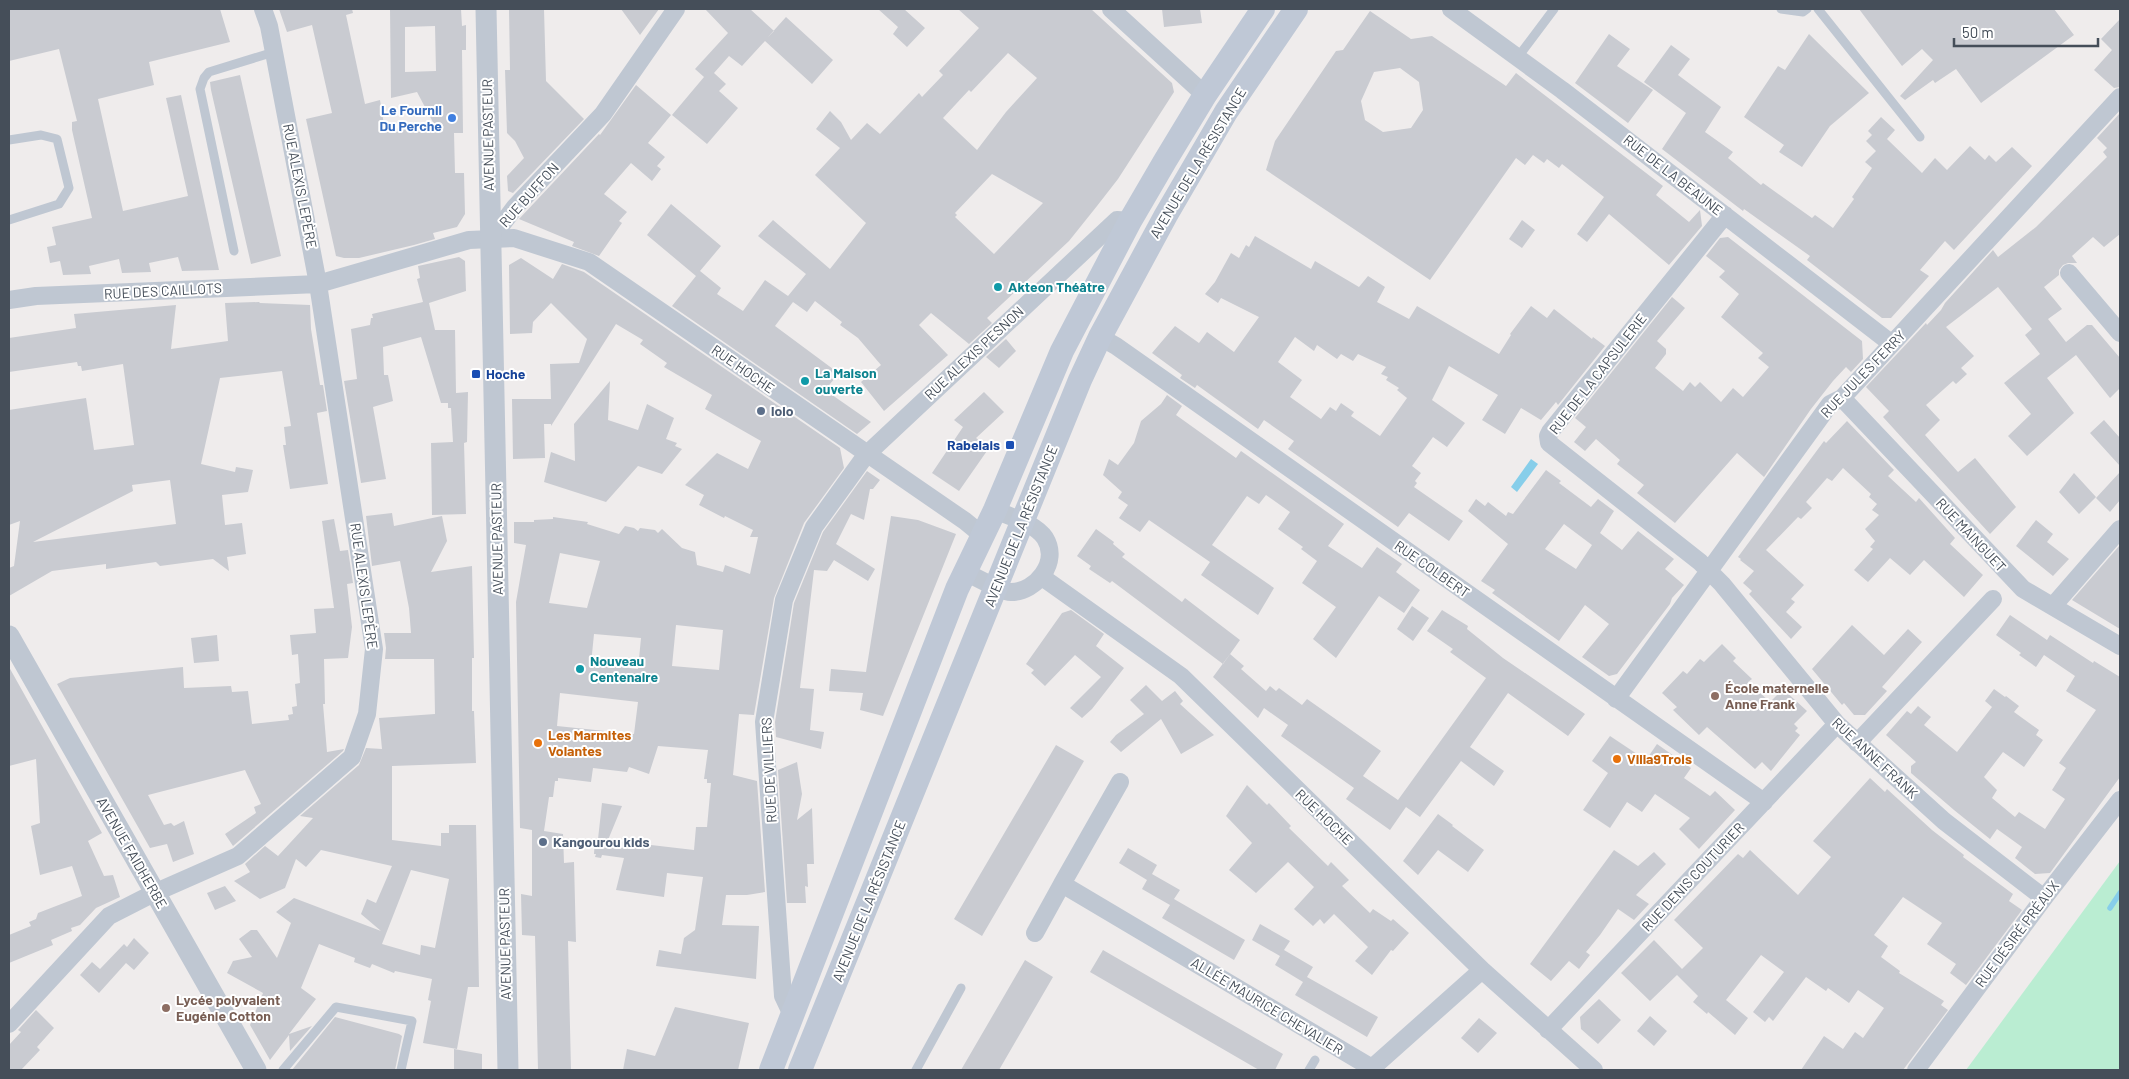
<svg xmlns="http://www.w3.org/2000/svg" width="2129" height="1079" font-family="Barlow,sans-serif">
	<rect width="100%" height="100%" fill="#efecec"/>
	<path fill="#baedd2" d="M2120,861V1070H1966Z"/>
	<path fill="#87ceea" d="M1531,459L1538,464L1517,492L1511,487Z"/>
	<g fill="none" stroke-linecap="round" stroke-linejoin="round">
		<path stroke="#87ceea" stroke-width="5.5" d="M2110,908L2120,893"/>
	</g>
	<path fill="#c9cbd1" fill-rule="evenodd" d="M9,9H220L230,42L149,62L154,85L98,99L123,211L188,196L166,98L181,95L219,270L182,271L178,257L149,263L151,272L122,273L119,259L89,266L91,274L63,275L60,261L50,263L47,247L56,245L52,227L92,218L72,130V122L77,121L59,49L9,61Z
		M279,9H352L353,13L346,15L365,104L380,100L385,131L408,126H435L417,92L391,98L390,9H461L462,26L466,25V50H462L463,133H454L455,173H464L465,214L457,227L433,233L435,239L414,245L359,258H344L336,256L306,119L332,113L312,25L287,32ZM435,26L436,71L405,72V27Z
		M509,9H544L546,81L584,119L513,193L508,191L507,176L524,158L515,141L507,133L505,70H510Z
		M621,9H659L640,35Z
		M705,9H750L774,31L768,37L786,17L833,60L812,84L765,41L742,66L729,56L714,73L726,84L719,91L738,108L707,144L672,115L704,77L695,69L728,33Z
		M878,9H904L925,28L907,47L893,34L898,27Z
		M958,9H1091L1172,83L1174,92L1118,179L1097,206L1069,241L987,318L992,323L969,344L931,313L919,325L948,355L884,411L861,382L881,365L858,338L840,325L842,322L815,301L807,312L793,302L775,326L833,369L835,378L825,390L871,422L857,434L672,306L696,276L647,235L671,204L721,246L700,271L721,288L717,294L743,311L765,280L788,296L806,274L758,236L773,220L830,269L866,223L815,175L840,148L816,129L830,111L841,122L851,140L867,123L880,134L919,93L922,97L943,75L939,71L979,28ZM1008,53L1037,78L1006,112L977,150L943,118L969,90L971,92ZM992,174L1043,203L994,254L955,217L957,215L955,213Z
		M1162,9H1200L1202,23L1164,27Z
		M1859,9H2054L2074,35L1981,103L1956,69L1935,83L1933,80L1905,100L1900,96L1933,60L1922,49L1902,66Z
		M1370,11L1411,39L1432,36L1506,86L1516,73L1663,186L1656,195L1689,222L1700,210L1702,226L1669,265L1609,214L1587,242L1577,234L1604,197L1562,164L1559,168L1547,159L1544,163L1533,155L1525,165L1516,158L1430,280L1266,170L1275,141L1336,51L1343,50ZM1400,68L1419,82L1423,110L1411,128L1383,132L1365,120L1361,101L1374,72Z
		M2120,19V87L2114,88L2094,70L2112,50L2101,39Z
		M1609,34L1630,49L1617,66L1653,90L1628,123L1575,83Z
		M1809,34L1869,93L1830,126L1802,167L1779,152L1784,145L1744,117L1778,66L1785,70Z
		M1671,45L1690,59L1678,75L1721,107L1705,132L1733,152L1728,158L1761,185L1763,183L1812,218L1815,215L1833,228L1854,199L1852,197L1872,168L1865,162L1876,151L1866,141L1872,135L1868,131L1881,117L1895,130L1887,139L1922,173L1935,158L1947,170L1970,146L1985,160L1989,155L1996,162L2012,147L2032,166L1954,250L1945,241L1920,270L1929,276L1891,318H1882L1807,260L1810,256L1744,209L1743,211L1662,149L1686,113L1644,82Z
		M240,75L281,256L251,264L211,90L210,82Z
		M636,85L671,115L648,143L665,157L657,166L661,169L652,181L631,163L604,194L627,212L619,221L622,223L599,256L572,246L574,242L519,219L599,134L600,135Z
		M2120,113V234L2104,247L2093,237L2072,256L2077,263H2068L2063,265L2059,270V275L2044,287L2062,309L2048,319L2066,342L2087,325H2092L2120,358V388L2110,398L2076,355L2047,378L2074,413L2027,456L2008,436L2031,414L2004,383L2040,354L2025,335L2032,329L1998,287L1946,327L1974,356L1961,368L1967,374L1956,384L1953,381L1926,405L1940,420L1925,435L1958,472L1975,458L2016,507L1990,534L1883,417L1889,411L1866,387L1926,323L1927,325L1941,310L1945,303L1993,250L1998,257L2036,227L2107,157L2103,152L2107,148L2097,138Z
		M1522,220L1535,230L1522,248L1509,239Z
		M1255,236L1311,269L1315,261L1359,287L1368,276L1385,287L1377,302L1409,319L1417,306L1499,354L1511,335L1510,334L1531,306L1547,318L1554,309L1592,339L1593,337L1605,346L1558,405L1556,402L1541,420L1521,408L1505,434L1482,420L1498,395L1449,366L1432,400L1465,423L1447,447L1433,437L1412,466L1421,473L1415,481L1417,483L1414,487L1463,521L1449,541L1409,513L1398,527L1288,449L1294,441L1264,420L1258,429L1197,385L1195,388L1180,378L1182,375L1152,353L1175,326L1199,343L1207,332L1234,352L1259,317L1221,298L1218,303L1205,294L1215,282L1231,253L1239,258L1246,245L1249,247ZM1295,337L1314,351L1317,345L1337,359L1341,354L1353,361L1358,354L1386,367L1381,374L1388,377L1386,380L1399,388L1397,390L1407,398L1380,436L1351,416L1354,412L1341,403L1336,411L1330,407L1321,419L1290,397L1302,380L1278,362Z
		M1728,237L1862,341L1863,359L1851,372L1846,367L1833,381L1811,409L1764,477L1737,453L1675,523L1637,493L1644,485L1617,464L1620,460L1596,439L1585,451L1574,442L1586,427L1575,418L1672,297L1685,308L1657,341L1666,349V354L1655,368L1683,391L1690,382L1695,387L1700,382L1721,402L1733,388L1743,397L1769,367L1758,358L1763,353L1721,317L1739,294L1719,277L1725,271L1706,256L1720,238Z
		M459,257L465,261L466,291L429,303L435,330H455L456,393L468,392L467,442L464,443L466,514L432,515L431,443L453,442L451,408H448V403H441L421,337L383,347L384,375H388L393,401L373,407L386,479L361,483L344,381L357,379L351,329L370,325L371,318H373L372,314L423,302L417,279L420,278L418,266Z
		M521,258L553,279L562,264L584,272L840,448L844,468L804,523L774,598L754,715L739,714L733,775L757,781L765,892L747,895H726L722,925L759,926L756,979L656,966L659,950L681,954L684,938L695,930L703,877L667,873L664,897L616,890L624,858L602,855L601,858L595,857L596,854H594L595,838L598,839L602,803L622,806L608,840L694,850L696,827H707L711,783H707V779H704L708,750L658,746L649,774L629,767L627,772L593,768L591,782L558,778V781H555L553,797H549L544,831L563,834L564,863L574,862L576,942L568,941L571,1070H538L535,936L522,935L521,894L532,896V830L520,828L516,602L526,545L514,543V522H534V520L553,519V517L588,522L587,524L619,534L625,526L634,528L638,531L640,528L655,530L658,533L662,529L682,548L695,552L697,565L723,572L725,565L750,574L758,537H750L753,530L725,516L724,518L699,505L704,495L685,485L717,453L748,469L761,441L705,409L712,395L664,367L667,363L640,344L643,340L616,324L551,426V424H544L545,458L513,459L512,399H551L550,364L579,363L587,339L551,303L533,322L532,333L510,334L509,265ZM560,553L600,561L587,608L549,603ZM676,625L723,630L719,670L672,666ZM594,634L641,638L638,669L591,664ZM560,693L638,702L634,734L557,726Z
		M259,302L260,303L310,305L311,329L320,385H323L327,411L317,413L328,484L290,489L283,445H286L284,427L291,426L282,371L220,378L201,464L235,472L236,467L253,470L248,492L222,495L225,525L242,523L246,554L227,557L229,571L213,559L160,566L156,562L106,569V564L52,571L9,596V568L14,566L20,521L9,525V410L86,398L94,450L134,445L123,364L82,371L81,366H78L77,362L9,372V338L76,328L74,314L176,305L171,349L228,341L225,303ZM170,480L176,524L33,542L133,491L132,485Z
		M1006,339L1016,351L999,368L986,357Z
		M610,381L608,420L638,430L647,404L674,418L666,439L677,443L675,446L682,449L662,474L638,466L606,502L544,482L551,452L575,461L574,424Z
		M984,392L1004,412L976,438L989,448L959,491L932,473L963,427L954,420Z
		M1167,395L1182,406L1176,415L1236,458L1241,451L1344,524L1328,546L1362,568L1377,547L1402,564L1396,572L1420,590L1404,613L1379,596L1336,658L1313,639L1336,607L1302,583L1317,561L1301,549L1303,547L1278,529L1290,512L1266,495L1259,504L1247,496L1212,545L1274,588L1258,615L1201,575L1210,562L1149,520L1140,532L1119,518L1128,505L1118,498L1122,492L1103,475L1109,459L1118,465L1134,443L1141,421L1161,404Z
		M2104,420L2120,438V466L2090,433Z
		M1847,421L1894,470L1888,476L1916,502L1919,498L1955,538L1950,544L1983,575L1964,597L1924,560L1910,575L1890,558L1868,582L1854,570L1873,549L1870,547L1875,541L1865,529L1879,515L1872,510L1877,504L1869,497L1871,494L1843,468L1832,481L1827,478L1806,502L1812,508L1801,519L1798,517L1766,550L1804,585L1791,599L1795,602L1786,612L1802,627L1791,639L1749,594L1752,591L1743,583L1754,571L1740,560L1741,559L1738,557L1824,441L1826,443Z
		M1546,470L1561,481L1559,483L1591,507L1598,499L1614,511L1600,533L1622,550L1638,531L1674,559L1665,569L1684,585L1672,598L1670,604L1617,674L1609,676L1582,657L1609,624L1585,605L1559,641L1492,593L1495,590L1481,581L1508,544L1468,511L1476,499L1485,506L1488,502L1506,516L1508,512L1513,514ZM1564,524L1592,545L1576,569L1545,549Z
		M867,471L880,480L873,489H870L864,520L851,514L836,544L875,569L868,581L834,560L827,571L814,570L800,688L814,689L810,730L824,732L821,749L776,737L775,722L794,603L823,532Z
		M2120,472V500L2110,512L2096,498Z
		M2074,473L2096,497L2079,514L2059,492Z
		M392,513L394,526L442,516L447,541L431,572L472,566L474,658H472V711H474L476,763L392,766V840L441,846V833H449V825H476L479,987H468L457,1049L423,1043L431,1001L428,1000L432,979L395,971L394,973L372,964L370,968L354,962L355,958L319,944L301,988L316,999L289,1034L312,1026L290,1051L289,1035L270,1060L250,1025L263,993L227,973L233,961L252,957L239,939L251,930H257L277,958L291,923L276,912L294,898L381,931L361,914L367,899L376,903L392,866L321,850L306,867L296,859L285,888L260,899L234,881L250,872L245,864L265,846L278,856L313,818L300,816L359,765L366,748L382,749L379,718L435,714L434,659H385L386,648L384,633H411L409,608L400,561L372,566L366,516ZM411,870L449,879L435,948L421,945L420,955L382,944Z
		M891,516L918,520L956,534L883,716L860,710L863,693L829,691L831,669L866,672Z
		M334,519L340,551L348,550L353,583L347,584L352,627L348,658L324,659L325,704H323L327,752L344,749L343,751L233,846L225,834L256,813L254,807L261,804L245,770L148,795L164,825L171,823L174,826L184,821L194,854L173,862L167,844L150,848L57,684L70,678L183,667L184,688L231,686L232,692L248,691L252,724L289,720L288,715L293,714L292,707L297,706L295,684L300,683L298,654L292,655L290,635L316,633L314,609L334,608L322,521Z
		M2036,520L2053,534L2047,542L2069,559L2053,576L2016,546Z
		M1096,529L1114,542L1113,544L1125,554L1122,557L1182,602L1185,598L1240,640L1223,664L1112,581L1110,583L1089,569L1091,566L1077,556Z
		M2120,545V629L2072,600Z
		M1412,606L1429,618L1413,641L1397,629Z
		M1071,610L1104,634L1096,646L1124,668L1092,709L1082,718L1070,708L1101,677L1075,655L1045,686L1031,673L1034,670L1026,664L1062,613Z
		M1442,610L1468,626L1467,629L1503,658L1585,714L1568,736L1508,693L1470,747L1504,771L1494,786L1461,761L1420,817L1406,807L1390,830L1346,799L1354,788L1281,736L1288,725L1264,708L1258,718L1213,677L1230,654L1244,666L1241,669L1266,691L1270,686L1276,691L1279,688L1302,705L1307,699L1381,751L1363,776L1398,800L1486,678L1450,652L1453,649L1427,631Z
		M2010,615L2047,640L2050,635L2093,663L2094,661L2120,677V777L2050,873L2035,874L2015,858L2022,847L1997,829L1990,839L1954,810L1911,773V766L1916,762L1886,735L1907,711L1911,714L1918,706L1931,717L1924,725L1957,752L1992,707L1985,701L1994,689L2005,697L2006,696L2019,706L2014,712L2039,730L2036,735L2043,740L2024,767L2003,752L1984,777L1997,790L1992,798L2015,817L2019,812L2045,829L2065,799L2052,790L2066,768L2059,763L2096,710L2066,691L2075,676L2044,655L2036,667L2019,655L2021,653L1996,635Z
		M1852,625L1884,655L1908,629L1922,642L1882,687L1887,691L1865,715H1854L1844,703L1842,705L1812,669Z
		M217,635L219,661L194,663L191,638Z
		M1722,644L1736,658L1733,661L1752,679L1748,682L1770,702L1783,689L1807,711L1794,724L1798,728L1795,731L1800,735L1771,771L1762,762L1755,769L1707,727L1699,735L1673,710L1677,707L1662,693L1683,671L1687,674L1700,659L1704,662Z
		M9,667L102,833L88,841L104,876L113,875L120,897L96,908L80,925L71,928L72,931L51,940L53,945L9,963V935L31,926L29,922L36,919L38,913L82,896L72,866L40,875L31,826L40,823L36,759L9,766Z
		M1146,685L1162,701L1175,691L1183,701L1180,704L1214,735L1181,754L1161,719L1121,752L1110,742L1116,735L1144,714L1130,700Z
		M1610,736L1646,760L1657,744L1691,768L1684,778L1710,796L1715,791L1735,810L1699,849L1679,829L1690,818L1655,794L1642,812L1627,802L1610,828L1583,810L1608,773L1592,761Z
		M1056,745L1084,761L982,936L954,919Z
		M797,762L802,794L797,820L812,808L814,864H807L808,887L805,886L806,903H787L778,770Z
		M1870,778L1885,792L1887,789L1932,830L1964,855L1963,857L2013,894L2009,901L2022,910L1966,985L1950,973L1956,964L1927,944L1942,923L1903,897L1874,935L1888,946L1881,957L1900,971L1899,973L1944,1001L1941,1005L1948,1010L1903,1070H1801L1824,1036L1843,1049L1855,1032L1863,1038L1884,1008L1858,990L1849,1003L1828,988L1826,991L1806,977L1773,1021L1769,1017L1765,1022L1753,1012L1784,972L1761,955L1726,1000L1748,1018L1735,1035L1708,1012L1707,1014L1693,1002L1698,996L1677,975L1650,1001L1621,973L1654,940L1682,969L1703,948L1674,920L1738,854L1743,858L1750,850L1798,895L1831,857L1813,841Z
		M1247,785L1267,805L1269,803L1291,826L1289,828L1328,866L1331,862L1349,880L1342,886L1370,913L1373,909L1391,921L1393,919L1409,933L1393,951L1391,950L1372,975L1355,961L1368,947L1334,914L1324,924L1320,919L1313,926L1294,909L1314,887L1288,862L1256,893L1229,870L1252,843L1226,816Z
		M1438,814L1453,825L1452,826L1484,850L1468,872L1438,850L1418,875L1403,861Z
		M1128,848L1157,865L1152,874L1180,890L1174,899L1245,940L1234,960L1162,918L1170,905L1142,889L1147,880L1119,863Z
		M1614,850L1638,866L1654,852L1666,864L1636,895L1649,904L1634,920L1618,909L1600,935L1586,952L1590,955L1579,969L1569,961L1551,981L1530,964Z
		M225,886L236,901L215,910L207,893Z
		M1260,924L1290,941L1284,950L1313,967L1307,977L1378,1017L1367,1037L1295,995L1303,982L1275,965L1280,956L1252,940Z
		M134,938L149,953L134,970L126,963L99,993L80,975L92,962L100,969L124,944L127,947Z
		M1103,950L1283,1054L1275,1070H1259L1090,972Z
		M1025,960L1053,977L999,1070H961Z
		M1599,999L1621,1020L1598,1044L1581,1029L1580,1017Z
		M675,1007L749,1023L738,1070H623L627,1049L655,1056Z
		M36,1010L54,1028L37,1047L40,1050L21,1070H9V1045L21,1032L18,1030Z
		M1650,1016L1667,1031L1654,1046L1637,1031Z
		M335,1017L399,1034L402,1036L395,1070H292Z
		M1479,1018L1497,1033L1478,1053L1461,1038Z
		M454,1049L482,1054V1070H454Z"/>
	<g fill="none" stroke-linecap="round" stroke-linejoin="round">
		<path stroke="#bfc7d2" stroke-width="9" d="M1781,9L1803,12L1807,9
			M1818,9L1920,137
			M1518,57L1554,9
			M9,140L41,135L57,139L69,188L59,204L9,220
			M234,251L200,89L204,78L209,72L274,52
			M283,1070L336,1007L412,1021L401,1070
			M916,1070L961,988
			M1309,1070L1315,1060"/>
		<path stroke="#bfc7d2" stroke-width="18" d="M1111,9L1205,95
			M1451,9L1562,90L1892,344
			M1725,215L1550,432L1548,436L1549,443L1700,562L1722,584L1837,724L1944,821L2044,898
			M491,239L515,207L603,114L676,9
			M2069,273L2120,333
			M9,300L36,296L318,284L469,240L514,238L589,262L965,521L982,535
			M1100,337L1116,346L1764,802
			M1842,398L2023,589L2120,646
			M965,572C974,576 1002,592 1011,592C1036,592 1060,562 1045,538C1035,523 1010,517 995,510
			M1042,577L1181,676L1482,970L1594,1070
			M2053,606L2120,529
			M1616,699L1830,404L1842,398L2120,97
			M1857,743L1993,599
			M1062,884L1120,782
			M1035,933L1062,884L1372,1068L1482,970
			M793,1017L783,996L764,722L784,600L814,527L866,455L1117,220L1130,221
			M9,1024L109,916L154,893L238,856L352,757L367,714L374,649L318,284L269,26L263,9
			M1548,1030L1837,724
			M1916,1070L2044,898L2120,800"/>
		<path stroke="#bfc7d2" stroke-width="21" d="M486,9L508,1070
			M9,636L256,1070"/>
		<path stroke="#bfc8d6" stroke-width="24" d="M771,1070L957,589L995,510L1062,351L1130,221L1165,161L1205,95L1263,9
			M800,1070L986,611L1080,380L1100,337L1166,215L1226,112L1296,9"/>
	</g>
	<circle fill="#3f7fe0" stroke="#fff" stroke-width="2" cx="452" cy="118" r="5"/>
	<g fill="#0f9aa8" stroke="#fff" stroke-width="2">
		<circle cx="998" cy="287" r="5"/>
		<circle cx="805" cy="381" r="5"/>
		<circle cx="580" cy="669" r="5"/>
	</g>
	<g fill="#1a4fb4" stroke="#fff" stroke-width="2">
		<rect x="471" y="369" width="10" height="10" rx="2.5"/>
		<rect x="1005" y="440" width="10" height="10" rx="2.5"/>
	</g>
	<g fill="#5c6f8a" stroke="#fff" stroke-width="2">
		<circle cx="761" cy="411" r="5"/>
		<circle cx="543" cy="842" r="5"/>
	</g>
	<g fill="#8d6e63" stroke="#fff" stroke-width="2">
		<circle cx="1715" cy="696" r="5"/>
		<circle cx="166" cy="1008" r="5"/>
	</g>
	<g fill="#e8710a" stroke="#fff" stroke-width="2">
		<circle cx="538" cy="743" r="5"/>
		<circle cx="1617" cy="759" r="5"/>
	</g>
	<g text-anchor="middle" stroke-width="4" stroke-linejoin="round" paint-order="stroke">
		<g font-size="14" font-weight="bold" fill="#366cbe" stroke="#fff" text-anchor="end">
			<text x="442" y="115">Le Fournil<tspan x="442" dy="16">Du Perche</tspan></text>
		</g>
		<g font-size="14" fill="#454e59" stroke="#fff">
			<text transform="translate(488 135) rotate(-91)" y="5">AVENUE PASTEUR</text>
			<text transform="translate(1198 163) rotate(-59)" y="5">AVENUE DE LA RÉSISTANCE</text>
			<text transform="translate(1673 175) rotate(38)" y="5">RUE DE LA BEAUNE</text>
			<text transform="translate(300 186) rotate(79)" y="5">RUE ALEXIS LEPÈRE</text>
			<text transform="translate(529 195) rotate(-48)" y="5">RUE BUFFON</text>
			<text transform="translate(163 291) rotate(-3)" y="5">RUE DES CAILLOTS</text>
			<text transform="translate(974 353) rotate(-43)" y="5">RUE ALEXIS PESNON</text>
			<text transform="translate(743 369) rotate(35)" y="5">RUE HOCHE</text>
			<text transform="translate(1598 374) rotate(-52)" y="5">RUE DE LA CAPSULERIE</text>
			<text transform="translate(1863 374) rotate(-46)" y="5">RUE JULES FERRY</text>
			<text transform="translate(1021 526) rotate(-68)" y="5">AVENUE DE LA RÉSISTANCE</text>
			<text transform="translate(1971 535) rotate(47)" y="5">RUE MAINGUET</text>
			<text transform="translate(497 539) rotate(-91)" y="5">AVENUE PASTEUR</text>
			<text transform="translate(1432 569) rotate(35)" y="5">RUE COLBERT</text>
			<text transform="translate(364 586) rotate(82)" y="5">RUE ALEXIS LEPÈRE</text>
			<text transform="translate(1875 758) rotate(43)" y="5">RUE ANNE FRANK</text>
			<text transform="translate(769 770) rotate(-93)" y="5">RUE DE VILLIERS</text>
			<text transform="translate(1324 817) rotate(44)" y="5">RUE HOCHE</text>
			<text transform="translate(132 853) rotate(60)" y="5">AVENUE FAIDHERBE</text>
			<text transform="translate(1693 877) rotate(-47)" y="5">RUE DENIS COUTURIER</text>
			<text transform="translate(869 901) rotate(-68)" y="5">AVENUE DE LA RÉSISTANCE</text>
			<text transform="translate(2017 934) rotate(-53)" y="5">RUE DÉSIRÉ PRÉAUX</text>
			<text transform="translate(505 944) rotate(-91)" y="5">AVENUE PASTEUR</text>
			<text transform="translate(1267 1006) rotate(31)" y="5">ALLÉE MAURICE CHEVALIER</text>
		</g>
		<g font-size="14" font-weight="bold" fill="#0d838f" stroke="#fff" text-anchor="start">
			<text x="1008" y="292">Akteon Théâtre</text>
			<text x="815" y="378">La Maison<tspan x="815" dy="16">ouverte</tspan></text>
			<text x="590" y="666">Nouveau<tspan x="590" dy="16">Centenaire</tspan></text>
		</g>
		<g font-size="14" font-weight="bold" fill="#164399" stroke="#fff" text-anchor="start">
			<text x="486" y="379">Hoche</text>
			<text x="1000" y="450" text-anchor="end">Rabelais</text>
		</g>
		<g font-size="14" font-weight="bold" fill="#4e5e75" stroke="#fff" text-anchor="start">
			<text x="771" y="416">lolo</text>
			<text x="553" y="847">Kangourou kids</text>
		</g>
		<g font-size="14" font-weight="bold" fill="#785e54" stroke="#fff" text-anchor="start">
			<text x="1725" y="693">École maternelle<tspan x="1725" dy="16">Anne Frank</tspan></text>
			<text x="176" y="1005">Lycée polyvalent<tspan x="176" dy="16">Eugénie Cotton</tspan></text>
		</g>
		<g font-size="14" font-weight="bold" fill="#c56008" stroke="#fff" text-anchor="start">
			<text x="548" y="740">Les Marmites<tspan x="548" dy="16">Volantes</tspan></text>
			<text x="1627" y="764">Villa9Trois</text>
		</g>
	</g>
	<rect width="2129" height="1079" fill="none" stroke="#454e59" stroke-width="20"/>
	<path d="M1954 38v8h144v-8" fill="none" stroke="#454e59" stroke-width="2.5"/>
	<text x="1962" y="38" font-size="15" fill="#454e59" stroke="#ffffff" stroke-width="4" paint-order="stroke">50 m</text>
</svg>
